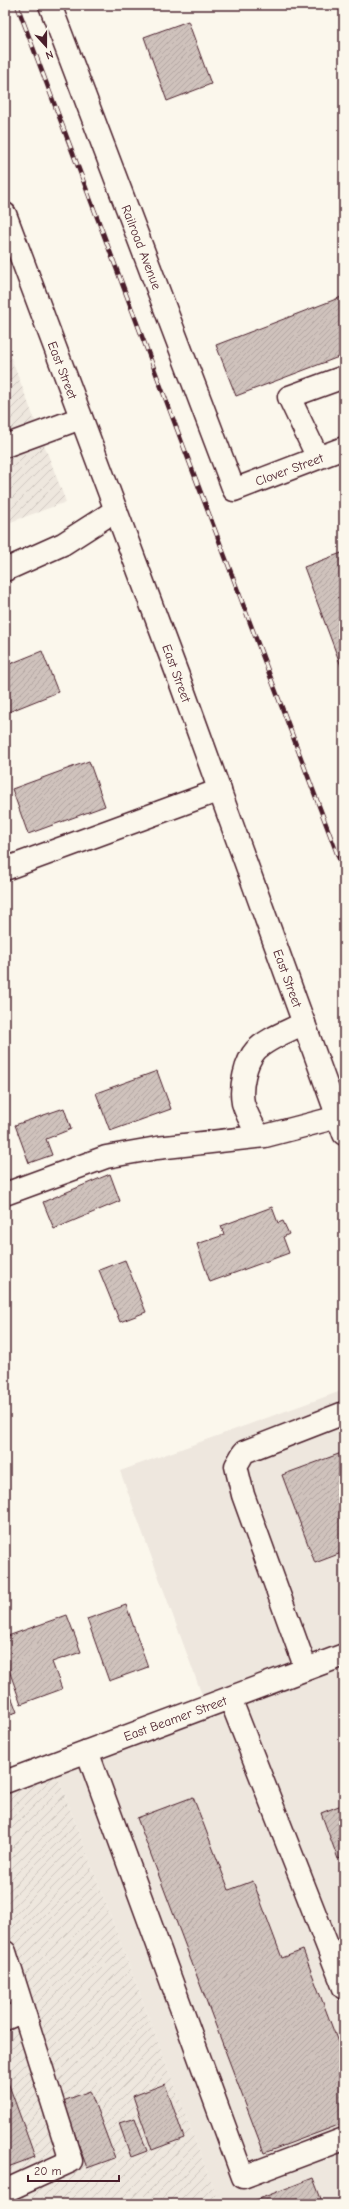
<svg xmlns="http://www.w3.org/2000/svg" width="349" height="2209" font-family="'Comic Neue',sans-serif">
	<defs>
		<pattern id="industrial-furrows" width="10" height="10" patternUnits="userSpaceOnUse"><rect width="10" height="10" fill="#eee7de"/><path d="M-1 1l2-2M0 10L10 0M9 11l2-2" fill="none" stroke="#cec6bf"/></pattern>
		<pattern id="building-hatch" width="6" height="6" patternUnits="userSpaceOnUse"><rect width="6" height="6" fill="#cfc2bc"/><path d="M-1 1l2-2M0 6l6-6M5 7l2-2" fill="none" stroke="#b3a6a2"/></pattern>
	</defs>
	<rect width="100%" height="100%" fill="#fbf7ec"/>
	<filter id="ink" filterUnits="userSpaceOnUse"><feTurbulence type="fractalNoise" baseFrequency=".025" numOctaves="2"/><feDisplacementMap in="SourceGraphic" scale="8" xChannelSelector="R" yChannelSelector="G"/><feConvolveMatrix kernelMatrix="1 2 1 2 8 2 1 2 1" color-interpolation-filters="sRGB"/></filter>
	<g filter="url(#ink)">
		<path fill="#eee7de" d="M344,1390V2204H219L53,1764L206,1706L120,1471Z"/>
		<path fill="url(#industrial-furrows)" d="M5,342L66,502L5,524Z
			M53,1764L219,2204H5V1782Z"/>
		<path fill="url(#building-hatch)" stroke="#4a1f2b" d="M188,21L211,84L167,101L144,37Z
			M344,296V355L236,396L216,345Z
			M344,552V674L304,567Z
			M42,651L58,692L6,713L5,666Z
			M89,761L105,806L28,834L12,789Z
			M157,1071L171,1109L110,1131L96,1093Z
			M64,1108L71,1129L46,1139L52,1155L29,1163L15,1125Z
			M110,1174L120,1201L54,1229L43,1202Z
			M272,1207L278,1223L283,1221L289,1234L283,1237L289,1253L210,1282L197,1244L224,1235L221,1226Z
			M125,1260L146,1312L120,1322L99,1270Z
			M344,1452V1552L315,1563L282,1475Z
			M126,1605L148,1667L109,1681L87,1619Z
			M67,1615L81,1652L52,1662L62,1689L21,1704L5,1659V1637Z
			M5,1680L17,1712L5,1716Z
			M193,1797L229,1890L253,1881L282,1958L303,1950L344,2058V2123L264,2153L137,1818Z
			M344,1804V1857L338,1859L321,1813Z
			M5,2074L35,2157L5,2168Z
			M165,2084L184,2138L152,2150L133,2096Z
			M90,2091L115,2158L87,2168L63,2101Z
			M135,2118L147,2151L131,2157L119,2123Z
			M313,2178L323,2204H246Z"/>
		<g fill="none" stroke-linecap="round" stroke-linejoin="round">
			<defs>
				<path id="minor" d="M50,5L234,490L344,448
					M5,446L81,418
					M318,458L289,397L344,377
					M5,570L63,544L116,510
					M5,869L220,790
					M259,1136C253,1126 246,1114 243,1103C240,1088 245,1062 256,1050C268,1038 289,1031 304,1023
					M5,1194L106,1157L157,1148L265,1136L338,1117
					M306,1669L243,1495L236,1466L244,1452L344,1413
					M230,1698L344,1988
					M87,1751L243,2177L344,2139
					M5,1782L344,1655
					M5,1952L71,2161L5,2191
					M5,2019L23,2011"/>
				<path id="major" d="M5,214L181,684L344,1134"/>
			</defs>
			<use href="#minor" stroke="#4a1f2b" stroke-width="25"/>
			<use href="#major" stroke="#4a1f2b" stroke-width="25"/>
			<use href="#minor" stroke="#fbf7ec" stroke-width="22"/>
			<use href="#major" stroke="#fbf7ec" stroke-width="22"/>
			<defs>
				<path id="rail" d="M17,5L344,872"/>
			</defs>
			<use href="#rail" stroke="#4a1f2b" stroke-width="4.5"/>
			<use href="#rail" stroke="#fbf7ec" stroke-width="3" stroke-dasharray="9" stroke-linecap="butt"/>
		</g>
	</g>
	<g text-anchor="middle" stroke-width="3.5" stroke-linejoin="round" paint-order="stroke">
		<g font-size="13" fill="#4a1f2b" stroke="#fbf7ec">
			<text transform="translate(142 247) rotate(69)" y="5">Railroad Avenue</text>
			<text transform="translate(63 370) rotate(69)" y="5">East Street</text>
			<text transform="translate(289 469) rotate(-20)" y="5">Clover Street</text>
			<text transform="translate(177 673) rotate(70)" y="5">East Street</text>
			<text transform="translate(288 978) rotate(70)" y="5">East Street</text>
			<text transform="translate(175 1718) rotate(-20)" y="5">East Beamer Street</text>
		</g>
	</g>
	<rect width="349" height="2209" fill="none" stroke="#fbf7ec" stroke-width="20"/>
	<rect x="10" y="10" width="329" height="2189" fill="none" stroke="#4a1f2b" stroke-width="1.5" filter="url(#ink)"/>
	<g transform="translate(46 46) rotate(159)" stroke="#fbf7ec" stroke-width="3" paint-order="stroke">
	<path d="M0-3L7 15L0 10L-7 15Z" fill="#4a1f2b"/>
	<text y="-6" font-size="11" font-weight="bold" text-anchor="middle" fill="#4a1f2b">N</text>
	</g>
	<path d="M28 2175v6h91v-6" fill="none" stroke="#4a1f2b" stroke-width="2"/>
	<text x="34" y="2175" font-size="12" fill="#4a1f2b" stroke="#fbf7ec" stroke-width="3" paint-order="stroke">20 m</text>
</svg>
